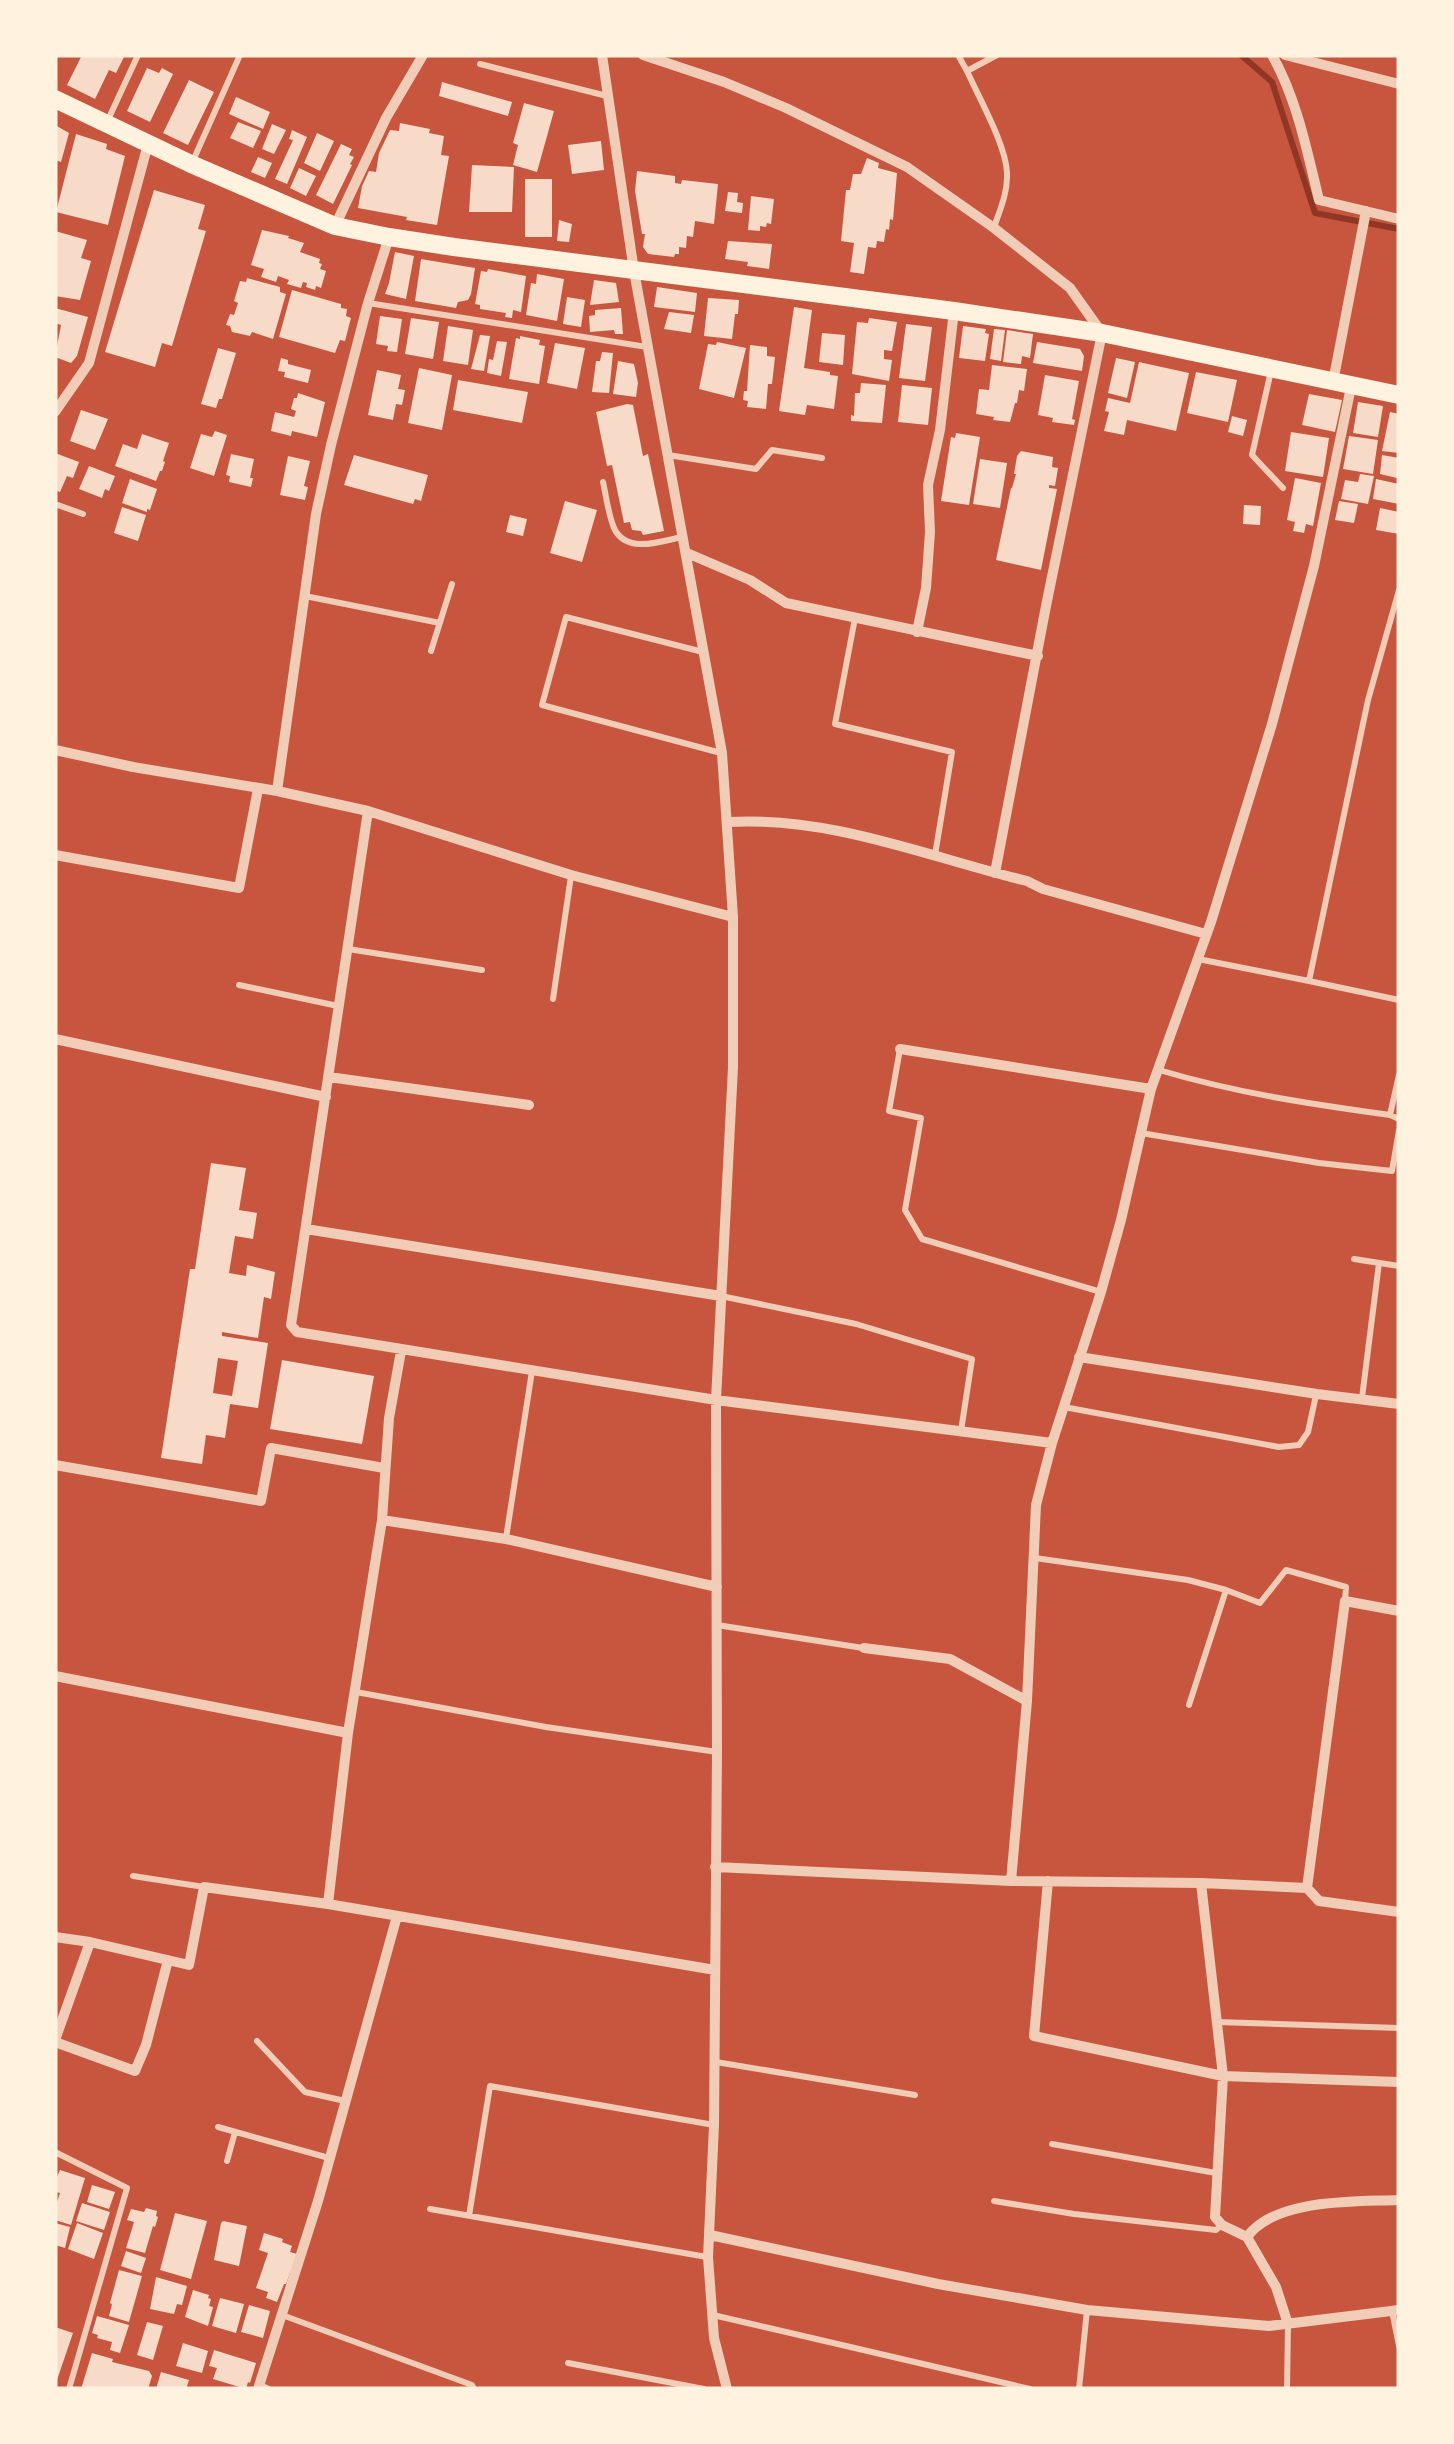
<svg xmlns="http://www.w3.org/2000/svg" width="1454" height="2444" font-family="Raleway,sans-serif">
	<rect width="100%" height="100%" fill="#c8553d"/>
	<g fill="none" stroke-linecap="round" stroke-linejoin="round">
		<path stroke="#8f3625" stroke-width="6" d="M1241,55L1272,82L1315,213L1399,229"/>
	</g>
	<path fill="#f7dbc8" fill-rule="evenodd" d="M82,55H125L116,73L109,70L95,99L67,85Z
		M147,68L159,73L162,68L173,74L150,122L127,111Z
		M189,80L214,92L188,145L163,133Z
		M442,82L512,102L508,116L439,96Z
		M236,97L270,112L263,129L229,114Z
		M524,103L554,111L537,172L513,165L518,145L513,143Z
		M238,122L261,131L253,148L230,138Z
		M400,123L430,129L429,133L444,136L441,155L449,156L437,225L406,220L407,217L358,208L362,186L369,171L376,172L379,153L390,130L399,131Z
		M272,124L286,130L274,154L262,149Z
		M55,125L69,133L61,162L55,160Z
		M292,130L307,137L287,184L275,179L293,140L289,139Z
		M317,133L334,141L320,171L304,163Z
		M76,134L107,144L106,149L125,156L108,225L56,212Z
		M601,141L604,170L572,174L568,145Z
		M341,144L352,149L349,155L354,157L350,164L352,165L333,204L316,195Z
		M258,157L272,163L265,178L251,172Z
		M867,158L879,163L878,168L897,173L893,220L890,219L889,230L886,229L884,242L877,241L876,248L868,247L864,274L850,272L854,243L841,241L846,190H850L853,174H861Z
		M472,165L514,167L512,212H469Z
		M299,168L316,176L306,196L290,188Z
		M637,171L675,176V183L681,184L682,180L718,184L714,224L695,221L693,237L687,236L686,248L679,247V254H675L674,257L648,254L643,247L645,234H642L635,191Z
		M525,179H552V237H525Z
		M154,190L205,205L198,229L206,231L172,346L162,343L155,367L105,352Z
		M728,192L738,193L737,202L743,203L742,213L725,211Z
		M751,196L774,199L771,224L767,223L766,227L760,226V231L748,230Z
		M559,220L572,224L569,242L557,241Z
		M262,230L289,236L288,238L304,243L300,252L320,259L319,263L322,264L320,269L326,271L321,288L316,286L315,290L306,287L307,283L303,282L301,288L287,284L289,280L278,276L276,282L261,277L264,269L251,265Z
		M55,231L87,240L81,258L91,261L80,300L55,296Z
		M728,241L772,244L769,269L747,266L748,262L725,259Z
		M395,252L414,256L406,299L385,294L389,283Z
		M421,259L475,268L471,294L468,300L458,302L456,308L415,301Z
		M488,269L526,276L521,312L513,310L512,318L505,317L506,313L480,309V305L475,304L481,271L487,272Z
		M537,274L564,279L557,321L526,315L531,283L536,284Z
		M247,278L280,287V292L286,294L273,339L252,332L250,336L232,332L230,326L226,325L230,314L234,315L238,303L234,301L240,281L246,282Z
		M594,280L616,283L619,302L590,305Z
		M657,287L697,293L695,312L654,307Z
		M292,290L341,304V308L347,309L346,316L351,318L345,341L340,340L335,353L279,337Z
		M567,297L585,300L581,327L563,324Z
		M708,298L739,300L738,314H735L732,339L704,336Z
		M794,307L812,310L804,368L830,372V375L838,376L834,409L807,405L805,415L779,411Z
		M55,308L88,317L77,356L71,363L55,357L61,325L55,323Z
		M621,308L623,334H615L614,330L590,332L589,316L595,315V310Z
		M669,312L694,315L691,333L664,329Z
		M380,316L402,319L397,352L387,351L388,346L376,344Z
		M411,318L439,322L433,359L405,354Z
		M869,318L897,322L892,351L884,350V359L892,360L889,381L852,374L857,322L868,323Z
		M906,324L932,327L925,381L899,378Z
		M448,326L473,330L468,365L443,361Z
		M963,326L986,329L985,333L989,334L985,361L959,358Z
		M994,329L1005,330L1001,361L990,359Z
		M1007,330L1033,334L1030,358L1022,356L1021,364L1003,362Z
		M822,333L845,335L843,365L819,362Z
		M480,335L490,336L484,371L471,369Z
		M520,336L540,340L539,345L545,346L539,384L509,379L516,338L520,339Z
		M497,341L507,342L501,376L487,373L489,359L493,360Z
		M717,342L746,348L734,398L699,389L708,344L716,345Z
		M1037,342L1080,349L1084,356L1082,371L1033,363Z
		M555,343L585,348L577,389L547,383Z
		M750,345L767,347V356L775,357L772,384H768L766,409L747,407L748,401L743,400L744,391H747Z
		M218,348L236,353L222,399H219L216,408L201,404Z
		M602,352L613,353L609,393L592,392L596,361H600Z
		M281,358L288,360V364L311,370L308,383L284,377L285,372L278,371Z
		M1116,358L1135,362L1127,398L1108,393Z
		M618,361L634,364L638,383L636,397L613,394Z
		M1139,362L1189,373L1176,431L1127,420L1124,435L1104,431L1109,412L1105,411L1108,398L1130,403Z
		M992,365L1027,369L1024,391L1019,390L1017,403H1015L1010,422L993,420L994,417L976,414L979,389L989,390Z
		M419,368L452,375L442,430L408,423Z
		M377,370L401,375L398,389L405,390L402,405L396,404L393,420L368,415Z
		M1196,372L1237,380L1228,422L1187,413Z
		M1045,375L1079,381L1072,419L1075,420L1074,425L1052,422L1053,418L1038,415Z
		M458,380L528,392L522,423L453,410Z
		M861,383L886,385L882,423L851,421V415L854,416L855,393H860Z
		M902,385L932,388L928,425L898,422Z
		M298,393L325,402L317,437L292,431L291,436L271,431L275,412L294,417L296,411L291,409L294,398H297Z
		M1309,394L1342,400L1335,432L1302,425Z
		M1358,402L1383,406L1378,437L1353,433Z
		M627,404L633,405L643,456L648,454L664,531L643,535L641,531L632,530L630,522L624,523L612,465L607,466L596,412Z
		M81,410L108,419L95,450L70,441Z
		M1390,412L1399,414V453L1382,451Z
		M1232,416L1247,420L1243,436L1228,432Z
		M215,431L227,435L214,476L190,468L201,434L212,437Z
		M1291,432L1329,438L1323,477L1285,471Z
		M956,433L980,437L969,505L941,501L951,437L955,438Z
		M142,434L169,443L163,461L165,462L162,471H160L156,481L115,466L123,444L137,449Z
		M1349,436L1378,440L1373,474L1343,469Z
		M1021,451L1053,457L1052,467L1058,468L1055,486L1049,485V488L1057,489L1041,570L996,560L1011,488H1012L1016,474H1014L1017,456Z
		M55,453L79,462L73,478L67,476L60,492L55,490Z
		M231,454L254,459L250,478H253L251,487L229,482L230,476L226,475Z
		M354,455L428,475L421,501L415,499L413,504L344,485Z
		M1382,455L1399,458L1397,478L1380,474Z
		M288,456L310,461L304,486L308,487L305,500L280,495Z
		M980,459L1007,463L1000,508L973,504Z
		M89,466L115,476L109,491L105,489L102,498L79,489Z
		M1360,474L1374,476L1368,504L1341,499L1345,480L1358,482Z
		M1295,478L1321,483L1313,526L1306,524L1304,533L1293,531L1295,522L1287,520Z
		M130,479L157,489L150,510L147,509V512L122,503Z
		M1376,479L1399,484V504L1373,499Z
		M565,501L597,510L582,562L550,553Z
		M1339,501L1358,504L1354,523L1335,520Z
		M1244,505L1261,506L1260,525L1243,524Z
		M122,507L146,515L138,541L114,533Z
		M1380,508L1399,512V534L1376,530Z
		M510,515L527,519L523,536L506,532Z
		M211,1163L246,1168L239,1210L257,1213L253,1239L235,1236L229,1273L246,1276L247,1265L275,1272L271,1299L264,1297L258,1338L222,1332V1336L268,1343L258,1408L230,1404L225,1438L206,1435L202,1464L161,1458L190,1269H195ZM218,1358L238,1361L232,1396L213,1393Z
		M282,1360L374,1376L362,1444L270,1429Z
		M60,2170L85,2178L71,2225L55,2220V2208L60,2193L55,2192V2181Z
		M92,2185L115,2192L109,2209L87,2202Z
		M82,2203L110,2212L104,2230L76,2221Z
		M146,2208L157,2211L156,2216L158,2217L155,2227L153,2226L145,2253L126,2248L134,2222L127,2220L131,2209L144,2212Z
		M175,2213L207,2221L191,2279L160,2270Z
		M223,2221L247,2226L239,2266L214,2260L221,2223Z
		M55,2223L70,2227L65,2248L55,2245Z
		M77,2223L103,2233L94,2259L68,2249Z
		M264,2233L283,2239L282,2242L292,2246L290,2252L297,2254L286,2284H284L277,2302L266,2298L268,2292L256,2288L268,2253L259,2250Z
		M126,2251L146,2258L141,2273L121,2266Z
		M119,2270L142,2276L129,2322L109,2316L112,2304L110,2303Z
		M156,2277L187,2286L182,2305L177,2304L174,2314L150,2309Z
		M193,2290L209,2295L208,2298L211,2299L209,2306L213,2307L208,2326L185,2317Z
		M220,2298L244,2304L236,2333L212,2326Z
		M249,2305L270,2311L263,2338L241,2332Z
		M97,2316L129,2325L120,2353L110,2350L112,2342L97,2338L98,2335L92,2333Z
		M147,2322L163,2326L153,2360L137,2355Z
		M55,2327L73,2333L56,2383H55Z
		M183,2343L208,2351L202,2373L176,2366Z
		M214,2350L256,2363L250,2383L248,2382L246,2389L213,2379L217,2368L209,2366Z
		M92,2353L113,2359L112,2362L149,2371L152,2376L148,2389H81Z
		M161,2372L189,2380L186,2389H156Z"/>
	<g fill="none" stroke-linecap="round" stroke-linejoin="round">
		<path stroke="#f1ccb7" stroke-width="6" d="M958,55L967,71
			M480,64L607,96
			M107,122L138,55
			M192,163L240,55
			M994,227C1000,210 1008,192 1007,173C1006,145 979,98 967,71L997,55
			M368,303L647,347
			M1271,371L1252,455L1283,488
			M668,455L756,469L772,450L822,458
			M603,482C606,495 609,519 615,530C628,554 662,541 682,537
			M55,504L83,514
			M305,596L440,623
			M855,618L835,724L952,752L935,855
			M431,651L452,584
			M703,652L566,617L542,705L721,753
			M348,949L482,970
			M1198,959L1309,981L1368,700L1399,590
			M1309,981L1399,1000
			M239,985L338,1006
			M553,999L571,876
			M900,1049L889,1111L921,1118L905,1210L922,1239L1101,1292
			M1159,1070C1236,1093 1310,1104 1390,1115L1399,1119
			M1390,1115L1399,1075
			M1141,1133L1319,1163L1392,1171L1399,1130
			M1354,1259L1399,1266
			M721,1296L856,1324L972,1359L961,1431
			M1362,1398L1379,1263
			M1064,1407L1279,1447L1299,1445L1308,1432L1316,1395
			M506,1538L532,1371
			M1035,1558L1188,1580L1226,1590L1260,1603L1286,1570L1346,1587L1345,1601
			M717,1625L863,1648
			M356,1692L546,1727L717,1752
			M1189,1705L1226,1590
			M133,1876L204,1887
			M1217,2022L1399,2028
			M257,2041L305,2092L345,2101
			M716,2062L915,2095
			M218,2127L329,2158
			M1052,2144L1216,2173
			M55,2152L127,2188L69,2389
			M227,2161L235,2132
			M994,2201L1074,2214L1216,2230L1222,2225
			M430,2209L707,2257
			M469,2216L490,2086L714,2125
			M1392,2311L1399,2346
			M282,2315L472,2385L474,2389
			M713,2315L1030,2389
			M568,2363L704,2389
			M260,2385L269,2389
			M1079,2389L1087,2310
			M1287,2389L1288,2324"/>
		<path stroke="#f1ccb7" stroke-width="10" d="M602,55L634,271L722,753L733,917V1067L716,1400L717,1752L714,2125L708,2257L714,2338L727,2389
			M643,55L724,82L786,108L907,167L994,228L1070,288L1102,333L1046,606L995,873
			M1272,55C1297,99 1307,151 1319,200L1399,219
			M1285,55L1399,84
			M335,226L386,118L423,55
			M1333,382L1366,211
			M55,412L89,363L148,144
			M687,553L750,580L786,603L1038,656
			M917,632L926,588L930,532L928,485L940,430L954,311
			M55,750L133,767L277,791L368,811L571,875L733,917
			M277,791L316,514L331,445L368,303L389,237
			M368,811L291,1325L297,1332L716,1400L1052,1443
			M728,822C832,816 928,857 1027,881L1043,889L1206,934
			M55,855L239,888L258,789
			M55,1039L326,1097
			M900,1049L1151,1089
			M329,1077L529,1105
			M306,1229L721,1296
			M1079,1357L1317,1394L1399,1404
			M55,1465L261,1501L271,1448L384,1468
			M382,1520L506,1539L717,1587
			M864,1648L950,1659L1027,1701
			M55,1676L348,1733
			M715,1867L1011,1881L1201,1883L1307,1888L1319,1901L1399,1912
			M1011,1881L1027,1701L1036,1505L1052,1443L1101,1292L1121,1220L1151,1089L1211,922L1272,724L1314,566L1351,387
			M1048,1881L1034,2036L1223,2076L1399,2082
			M1201,1883L1223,2076L1215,2217L1222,2225L1247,2237L1276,2287L1288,2324
			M1307,1888L1345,1601L1399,1611
			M328,1904L348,1733L382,1520L389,1418L401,1351
			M55,1937L90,1942L189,1965L204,1887L328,1904L715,1970
			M55,2040L90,1942
			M55,2042L135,2071L146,2045L168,1960
			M710,2235L938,2284L1087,2310L1269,2326L1399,2310
			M1247,2237C1275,2198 1356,2202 1399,2200
			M258,2389L318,2201L397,1916"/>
		<path stroke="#fff3e0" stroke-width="18" d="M55,99L191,164L335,226L389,237L454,247L954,311L1102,333L1399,395"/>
	</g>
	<rect width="1454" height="2444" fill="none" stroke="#fff3e0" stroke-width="115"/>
</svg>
